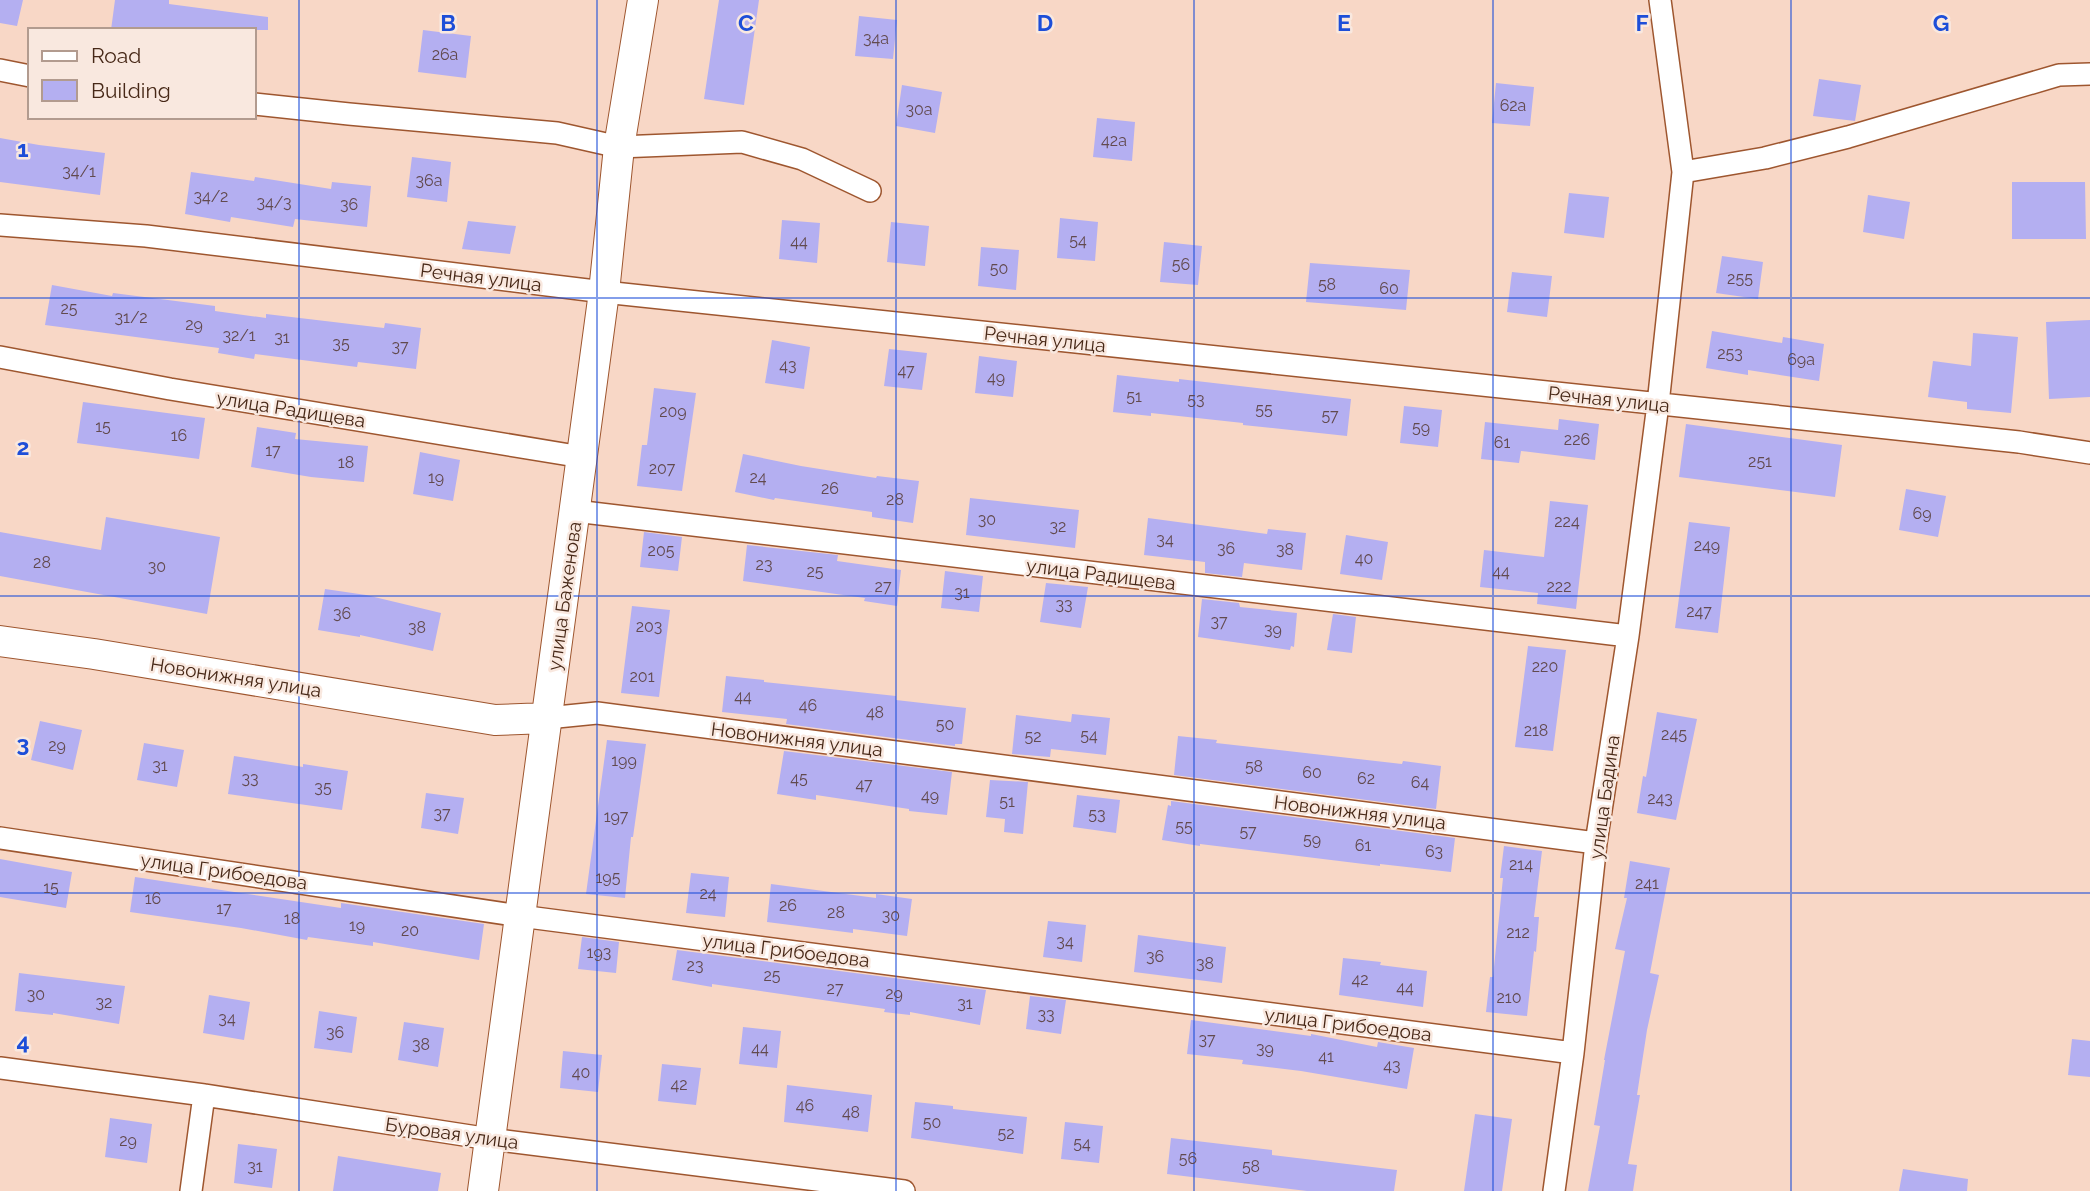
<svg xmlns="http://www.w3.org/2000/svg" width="2090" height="1191" font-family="Raleway,sans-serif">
	<rect width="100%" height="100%" fill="#f8d7c6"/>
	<path fill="#b4aff1" d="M0,0H23L17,26L0,23Z
		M115,0H169V4L268,17V30H111Z
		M719,0H759L744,105L704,99Z
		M859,16L897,20L893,59L855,56Z
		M423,30L471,36L466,78L418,72Z
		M1819,79L1861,85L1855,121L1813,116Z
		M1496,83L1534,87L1530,126L1492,123Z
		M902,85L942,92L935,133L896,126Z
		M1097,118L1135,122L1132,161L1093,157Z
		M0,138L39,145L105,153L100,195L0,182Z
		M412,157L451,162L447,202L407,197Z
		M191,172L254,181L255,177L331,189L332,182L371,186L367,227L295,219L293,227L231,217L230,222L185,214Z
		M2012,182H2085L2086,239H2012Z
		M1569,193L1609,197L1604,238L1564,233Z
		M1868,195L1910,202L1904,239L1863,232Z
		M1060,218L1098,222L1095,261L1057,258Z
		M782,220L820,223L817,263L779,259Z
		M468,221L516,226L510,254L462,249Z
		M891,222L929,226L925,266L887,262Z
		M1164,242L1202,246L1198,285L1160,282Z
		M981,247L1019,250L1016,290L978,286Z
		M1722,256L1763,262L1758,299L1716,293Z
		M1310,263L1410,270L1406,310L1306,302Z
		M1512,272L1552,276L1547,317L1507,312Z
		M52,285L112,296L113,293L215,306V311L266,318V314L384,328L385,323L421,328L416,369L358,362L357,367L255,354L254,359L218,353L219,348L45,325Z
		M2090,320V397L2049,399L2046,322Z
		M1712,331L1782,343L1783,337L1824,344L1819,381L1748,370V375L1706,368Z
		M1973,333L2018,337L2011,413L1967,409V402L1928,397L1933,361L1971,366Z
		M772,340L810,347L804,389L765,383Z
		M889,349L927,353L922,390L884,386Z
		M979,356L1017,361L1013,397L975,393Z
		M1117,375L1179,382V379L1351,399L1347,436L1243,425V423L1151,413V416L1113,412Z
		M654,388L696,393L682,491L637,486L642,445H647Z
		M83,402L205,418L199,459L77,443Z
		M1404,406L1442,410L1438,447L1400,443Z
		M1559,419L1599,424L1595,460L1521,451L1519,463L1481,459L1485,422L1558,430Z
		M1686,424L1842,445L1835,497L1679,477Z
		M257,427L296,433L295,439L368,446L364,482L311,477L251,467Z
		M420,452L460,460L453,501L413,494Z
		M743,454L801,466L876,478L877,476L919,481L913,523L872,517V512L775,498L774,500L735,492Z
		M1906,489L1946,496L1938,537L1899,530Z
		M970,498L1079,510L1075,548L966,535Z
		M1550,501L1588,505L1576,609L1537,604L1538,593L1480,587L1484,550L1544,557Z
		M106,517L220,537L207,614L0,576V532L101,550Z
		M1148,518L1267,534L1268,529L1306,533L1302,570L1244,563L1242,577L1205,573V562L1144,555Z
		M1689,522L1730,527L1718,633L1675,628Z
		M644,532L682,537L678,571L640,567Z
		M1346,535L1388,542L1382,580L1340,574Z
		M747,545L838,555L837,561L901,570L897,606L864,601L865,598L743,581Z
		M945,571L983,576L979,612L941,608Z
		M1046,583L1088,587L1081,628L1040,622Z
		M325,589L366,595L441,613L433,651L360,635V637L318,630Z
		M1202,599L1239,603L1240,607L1297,613L1294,647L1291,646L1290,650L1198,637Z
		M632,606L670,610L659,697L621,693Z
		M1333,614L1356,617L1352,653L1327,650Z
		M1528,646L1566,650L1553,751L1515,747Z
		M726,676L764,680V682L896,696V700L966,708L962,744H955V746L786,724L787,719L722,712Z
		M1657,712L1697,719L1676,820L1637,813L1643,776L1646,777Z
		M1072,714L1110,718L1106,755L1051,749L1050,757L1012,754L1016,715L1071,722Z
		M40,721L82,730L73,770L31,760Z
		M1178,736L1217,740L1216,743L1402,764L1403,761L1441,766L1436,809L1174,775Z
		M607,740L646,744L633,837H631L625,898L586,894Z
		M144,743L184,750L177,787L137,780Z
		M784,751L952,772L947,815L909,811V809L816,795V800L777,794Z
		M234,756L303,767V764L348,771L342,810L228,794Z
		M990,780L1028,782L1023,834L1004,832L1005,819L986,817Z
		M426,793L464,798L458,834L421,828Z
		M1077,795L1120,800L1116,833L1073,827Z
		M1171,801L1455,838L1451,872L1380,864V866L1200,844V846L1162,840L1168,805L1171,806Z
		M1504,846L1542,851L1534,917H1539L1536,952L1534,951L1527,1016L1486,1012L1490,977H1493L1503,878H1500Z
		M0,859L72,872L66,908L0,897Z
		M1630,861L1670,868L1650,973L1659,975L1647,1030L1637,1095H1640L1628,1164L1637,1165L1633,1191H1588L1600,1126L1594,1125L1605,1060H1604L1625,951L1615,949L1627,898H1624Z
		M691,873L729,877L725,917L686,913Z
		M135,877L341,908V903L484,924L479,960L373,942V946L308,937L307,940L241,928L130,912Z
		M771,884L876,898V894L912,899L907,936L853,929V933L767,922Z
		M1048,921L1086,925L1082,962L1043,957Z
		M1138,935L1226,947L1222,983L1134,972Z
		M582,937L619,942L616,973L578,969Z
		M677,950L986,990L980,1025L910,1012V1015L884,1012L885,1009L712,984V987L672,980Z
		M1343,958L1381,962L1380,965L1427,971L1423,1007L1339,995Z
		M19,973L125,986L119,1024L53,1013V1015L15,1011Z
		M209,995L250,1002L244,1040L203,1033Z
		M1030,996L1066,1000L1061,1034L1026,1029Z
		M319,1011L357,1017L352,1053L314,1048Z
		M1191,1020L1311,1036V1034L1377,1047L1378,1042L1414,1048L1407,1089L1301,1071L1242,1064L1243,1060L1187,1054Z
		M404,1022L444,1028L438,1067L398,1060Z
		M743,1027L781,1031L777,1068L739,1064Z
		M2072,1039L2090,1041V1077L2068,1075Z
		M563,1051L602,1055L598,1092L560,1088Z
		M662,1064L701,1068L696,1105L658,1101Z
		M787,1085L872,1095L868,1132L784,1122Z
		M915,1102L953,1106V1109L1027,1117L1023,1154L911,1138Z
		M1475,1114L1512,1119L1502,1191H1464Z
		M110,1118L152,1124L147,1163L105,1157Z
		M1065,1122L1103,1126L1099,1163L1061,1159Z
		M1171,1138L1272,1150V1155L1397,1170L1394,1191H1307L1167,1174Z
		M238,1144L277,1149L272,1188L234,1183Z
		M338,1156L441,1173L438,1191H333Z
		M1903,1169L1968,1179L1967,1191H1899Z"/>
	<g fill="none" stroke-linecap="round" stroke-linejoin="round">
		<defs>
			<path id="street" d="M0,70L30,76
				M254,104L349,114L557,133L619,147L742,142L802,159L870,191
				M1683,172L1765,158L1848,137L2059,75L2090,74
				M0,225L146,236L604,292L2019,442L2090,453
				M0,357L170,389L582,457
				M575,511L1628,636
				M547,718L597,713L1596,843
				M0,838L520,916L1573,1053
				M0,1068L204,1095L490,1139L904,1191
				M191,1191L204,1095
				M1554,1191L1573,1053L1596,843L1628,636L1658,404L1683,172L1660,0"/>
			<path id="secondary" d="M0,641L94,654L495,720L547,718
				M483,1191L604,292L619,147L643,0"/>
		</defs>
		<use href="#street" stroke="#9e562f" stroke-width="24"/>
		<use href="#secondary" stroke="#9e562f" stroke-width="32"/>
		<use href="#street" stroke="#fff" stroke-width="21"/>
		<use href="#secondary" stroke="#fff" stroke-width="30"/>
	</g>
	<path fill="none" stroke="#1d4ed8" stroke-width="2" stroke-opacity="0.55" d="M299,0V1191M597,0V1191M896,0V1191M1194,0V1191M1493,0V1191M1791,0V1191M0,298H2090M0,596H2090M0,893H2090"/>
	<g text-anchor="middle" stroke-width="5" stroke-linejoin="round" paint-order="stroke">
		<g font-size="16" fill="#624a4e">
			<text x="876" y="44">34а</text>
			<text x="445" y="60">26а</text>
			<text x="1513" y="111">62а</text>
			<text x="919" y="115">30а</text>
			<text x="1114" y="146">42а</text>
			<text x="79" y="177">34/1</text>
			<text x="429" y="186">36а</text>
			<text x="211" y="202">34/2</text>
			<text x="274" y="208">34/3</text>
			<text x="349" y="210">36</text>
			<text x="1078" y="246">54</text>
			<text x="799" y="247">44</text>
			<text x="1181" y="270">56</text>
			<text x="999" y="274">50</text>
			<text x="1740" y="284">255</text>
			<text x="1327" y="290">58</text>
			<text x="1389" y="294">60</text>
			<text x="69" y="314">25</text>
			<text x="131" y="323">31/2</text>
			<text x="194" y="330">29</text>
			<text x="239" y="341">32/1</text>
			<text x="282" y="343">31</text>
			<text x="341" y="349">35</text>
			<text x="400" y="352">37</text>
			<text x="1730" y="359">253</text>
			<text x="1801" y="365">69а</text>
			<text x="788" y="371">43</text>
			<text x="906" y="376">47</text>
			<text x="996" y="383">49</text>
			<text x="1134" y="402">51</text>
			<text x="1196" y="405">53</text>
			<text x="1264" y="415">55</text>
			<text x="673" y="417">209</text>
			<text x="1330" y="421">57</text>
			<text x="103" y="432">15</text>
			<text x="1421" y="433">59</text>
			<text x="179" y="441">16</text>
			<text x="1577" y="445">226</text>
			<text x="1502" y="448">61</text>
			<text x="273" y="456">17</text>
			<text x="1760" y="467">251</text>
			<text x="346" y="468">18</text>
			<text x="662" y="474">207</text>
			<text x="436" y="483">19</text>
			<text x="758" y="483">24</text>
			<text x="830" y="494">26</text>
			<text x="895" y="505">28</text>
			<text x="1922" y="519">69</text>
			<text x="987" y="525">30</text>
			<text x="1567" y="527">224</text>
			<text x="1058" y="532">32</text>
			<text x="1165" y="545">34</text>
			<text x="1707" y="551">249</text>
			<text x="1226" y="554">36</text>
			<text x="1285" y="555">38</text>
			<text x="661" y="556">205</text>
			<text x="1364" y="564">40</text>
			<text x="42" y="568">28</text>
			<text x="764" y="570">23</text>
			<text x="157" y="572">30</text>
			<text x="815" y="577">25</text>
			<text x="1501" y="577">44</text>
			<text x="883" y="592">27</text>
			<text x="1559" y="592">222</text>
			<text x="962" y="598">31</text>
			<text x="1064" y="610">33</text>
			<text x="1699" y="617">247</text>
			<text x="342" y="619">36</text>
			<text x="1219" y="627">37</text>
			<text x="649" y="632">203</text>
			<text x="417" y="633">38</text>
			<text x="1273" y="635">39</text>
			<text x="1545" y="672">220</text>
			<text x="642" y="682">201</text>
			<text x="743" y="702">44</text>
			<text x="808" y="711">46</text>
			<text x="875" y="718">48</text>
			<text x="945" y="730">50</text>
			<text x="1536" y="736">218</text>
			<text x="1674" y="740">245</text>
			<text x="1089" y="741">54</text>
			<text x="1033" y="742">52</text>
			<text x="57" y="751">29</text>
			<text x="624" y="766">199</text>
			<text x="160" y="771">31</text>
			<text x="1254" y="772">58</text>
			<text x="1312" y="778">60</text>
			<text x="250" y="784">33</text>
			<text x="799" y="784">45</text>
			<text x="1366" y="784">62</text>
			<text x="1420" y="788">64</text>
			<text x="864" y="790">47</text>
			<text x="323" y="793">35</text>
			<text x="930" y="801">49</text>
			<text x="1660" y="804">243</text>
			<text x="1007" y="807">51</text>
			<text x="442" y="819">37</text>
			<text x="1097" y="820">53</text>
			<text x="616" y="822">197</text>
			<text x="1184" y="832">55</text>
			<text x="1248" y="837">57</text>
			<text x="1312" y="845">59</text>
			<text x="1363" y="851">61</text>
			<text x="1434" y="857">63</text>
			<text x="1521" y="870">214</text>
			<text x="608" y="883">195</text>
			<text x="1647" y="889">241</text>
			<text x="51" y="893">15</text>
			<text x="708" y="899">24</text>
			<text x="153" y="904">16</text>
			<text x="788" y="911">26</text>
			<text x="224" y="914">17</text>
			<text x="836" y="918">28</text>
			<text x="891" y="921">30</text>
			<text x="292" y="924">18</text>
			<text x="357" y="931">19</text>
			<text x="410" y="936">20</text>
			<text x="1518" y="938">212</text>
			<text x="1065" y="947">34</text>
			<text x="599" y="958">193</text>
			<text x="1155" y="962">36</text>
			<text x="1205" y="969">38</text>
			<text x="695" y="971">23</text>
			<text x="772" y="981">25</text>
			<text x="1360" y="985">42</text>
			<text x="1405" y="993">44</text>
			<text x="835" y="994">27</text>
			<text x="894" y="999">29</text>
			<text x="36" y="1000">30</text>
			<text x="1509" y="1003">210</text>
			<text x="104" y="1008">32</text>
			<text x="965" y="1009">31</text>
			<text x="1046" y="1020">33</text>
			<text x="227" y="1024">34</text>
			<text x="335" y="1038">36</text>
			<text x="1207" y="1045">37</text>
			<text x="421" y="1050">38</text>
			<text x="760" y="1054">44</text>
			<text x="1265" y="1054">39</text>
			<text x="1326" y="1062">41</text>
			<text x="1392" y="1071">43</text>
			<text x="581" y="1078">40</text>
			<text x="679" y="1090">42</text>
			<text x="805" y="1111">46</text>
			<text x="851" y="1118">48</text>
			<text x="932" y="1128">50</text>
			<text x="1006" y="1139">52</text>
			<text x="128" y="1146">29</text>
			<text x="1082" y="1149">54</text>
			<text x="1188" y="1164">56</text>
			<text x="255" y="1172">31</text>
			<text x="1251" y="1172">58</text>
		</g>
		<g font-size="19" fill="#472817" stroke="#f9e8df">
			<text transform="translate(481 277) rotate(7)" y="7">Речная улица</text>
			<text transform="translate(1045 339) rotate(6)" y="7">Речная улица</text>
			<text transform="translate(1609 399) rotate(6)" y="7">Речная улица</text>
			<text transform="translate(291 409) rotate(9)" y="7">улица Радищева</text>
			<text transform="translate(1101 574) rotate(7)" y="7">улица Радищева</text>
			<text transform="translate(564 596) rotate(-82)" y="7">улица Баженова</text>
			<text transform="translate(236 677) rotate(9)" y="7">Новонижняя улица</text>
			<text transform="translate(797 739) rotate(7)" y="7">Новонижняя улица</text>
			<text transform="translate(1604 797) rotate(-82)" y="7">улица Бадина</text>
			<text transform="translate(1360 812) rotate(7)" y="7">Новонижняя улица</text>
			<text transform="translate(224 871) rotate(8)" y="7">улица Грибоедова</text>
			<text transform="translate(786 950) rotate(7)" y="7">улица Грибоедова</text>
			<text transform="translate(1348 1024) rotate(7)" y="7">улица Грибоедова</text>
			<text transform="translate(452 1133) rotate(8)" y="7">Буровая улица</text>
		</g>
	</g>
	<g font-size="23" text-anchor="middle" font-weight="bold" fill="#1d4ed8" stroke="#f9e8df" stroke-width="5" stroke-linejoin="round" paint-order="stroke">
		<text x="448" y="31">B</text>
		<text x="746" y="31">C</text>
		<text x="1045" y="31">D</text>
		<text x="1344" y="31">E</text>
		<text x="1642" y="31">F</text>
		<text x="1941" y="31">G</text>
		<text x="23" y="157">1</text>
		<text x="23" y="455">2</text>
		<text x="23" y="752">3</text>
		<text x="23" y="1050">4</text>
	</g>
	<rect x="28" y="28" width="228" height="91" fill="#f9e8df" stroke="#b29b8f" stroke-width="2"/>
	<rect x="42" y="51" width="35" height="10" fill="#ffffff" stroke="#b29b8f" stroke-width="2"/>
	<text x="91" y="63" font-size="21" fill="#472817">Road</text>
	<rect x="42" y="80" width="35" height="21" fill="#b4aff1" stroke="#b29b8f" stroke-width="2"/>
	<text x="91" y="98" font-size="21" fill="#472817">Building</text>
</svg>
